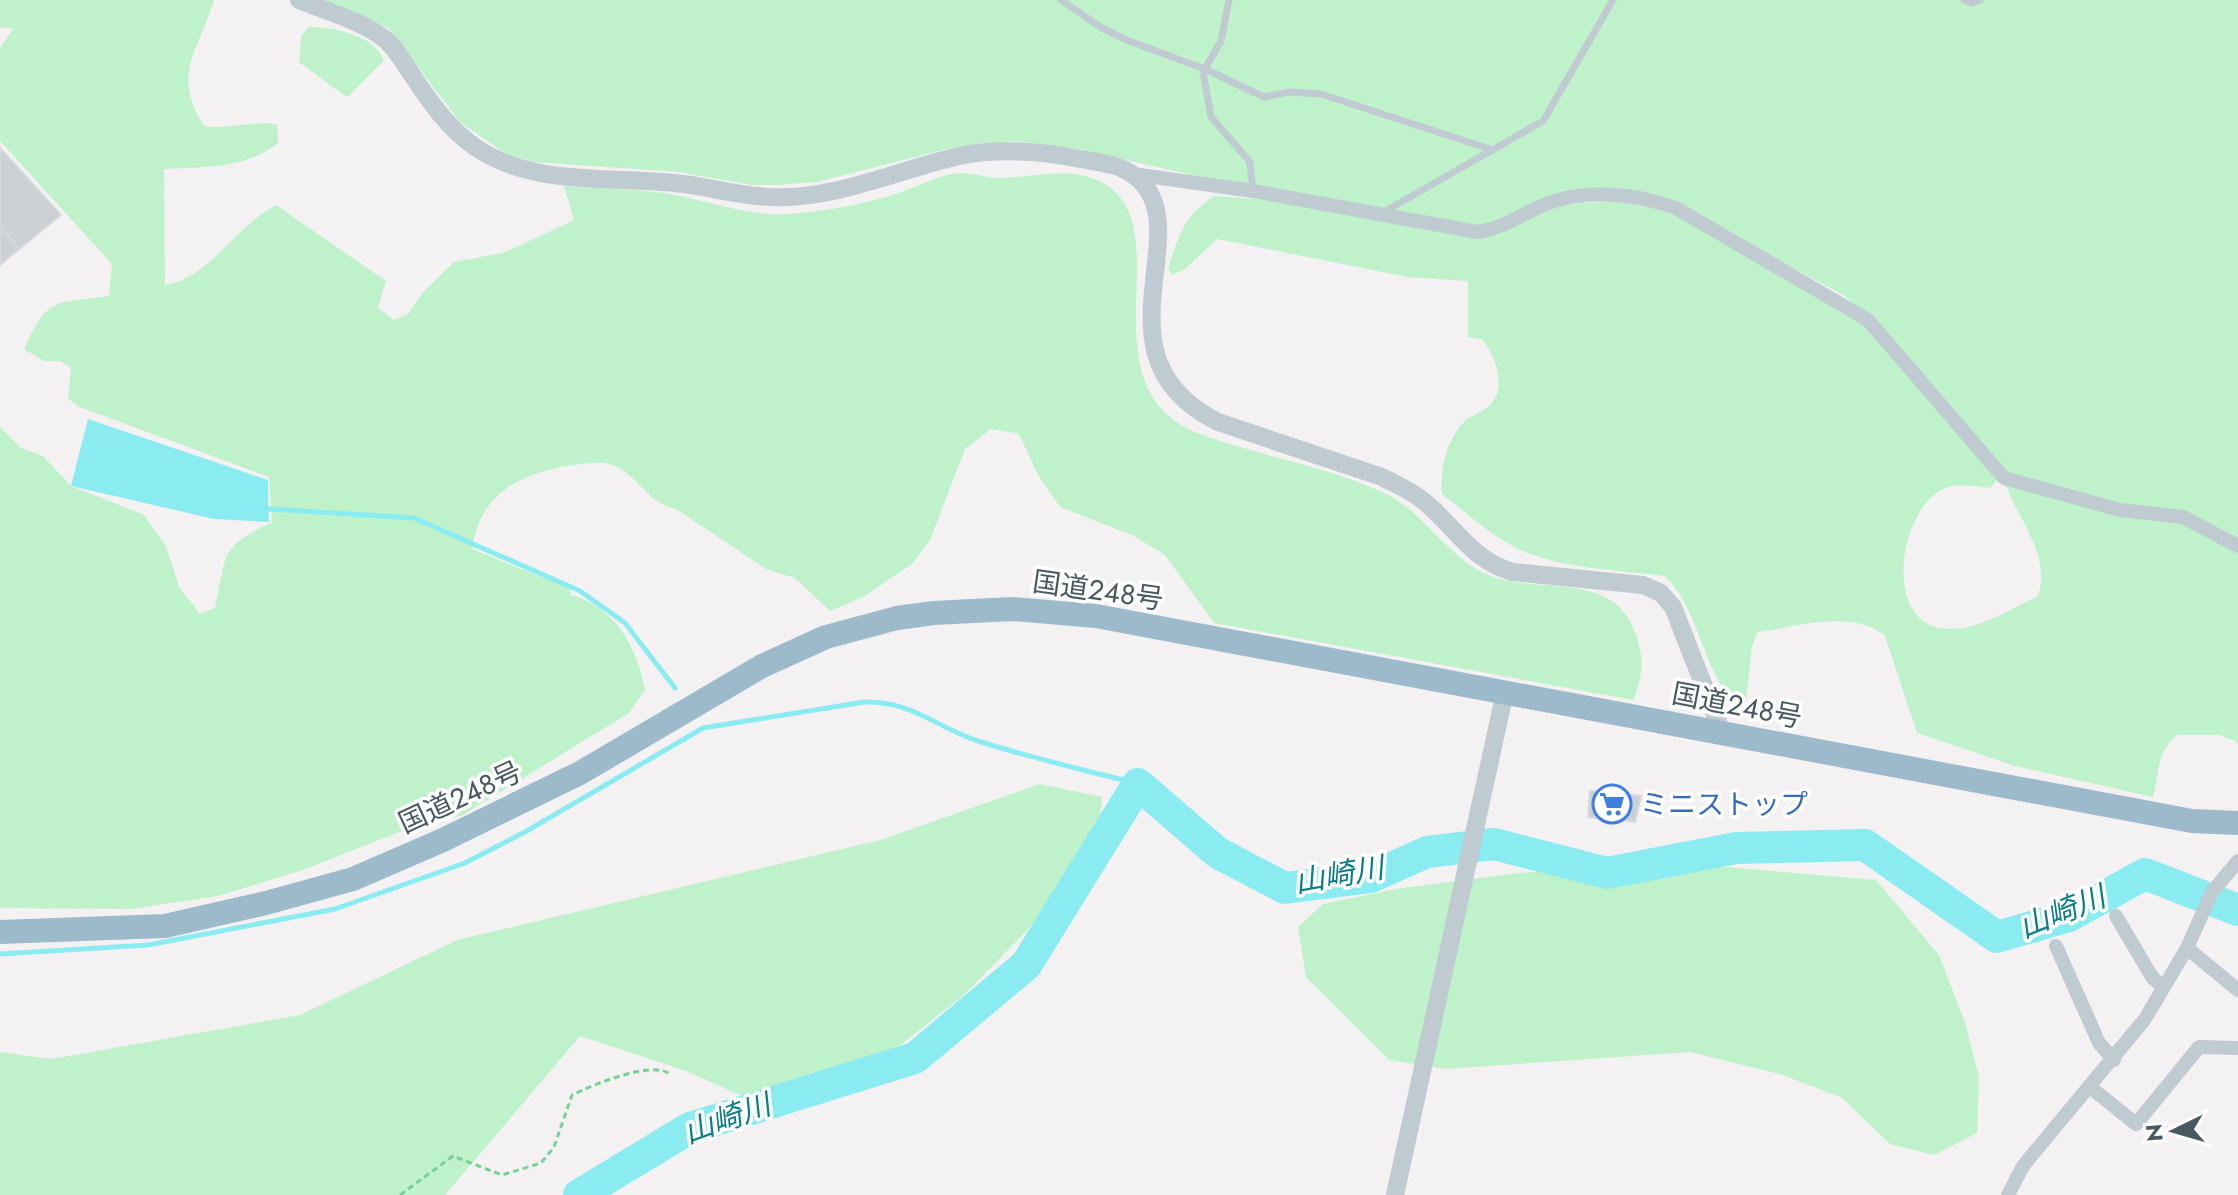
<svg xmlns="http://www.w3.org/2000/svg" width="2238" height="1195" font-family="Jost,'Noto Sans JP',sans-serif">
	<rect width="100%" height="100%" fill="#f4f1f2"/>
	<path fill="#bff2cb" d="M0,0H214C200,49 170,74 204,126C231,130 255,120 277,125L278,143C246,169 204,167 164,169L165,285C211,277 235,226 276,205L386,281L378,308L394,320L408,314L423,292L454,262L506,252L574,220L564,186C598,189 635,188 669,194C707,200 749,217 787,214C820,212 867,204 898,193C917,187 937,175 958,173C972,172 986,178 1000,178C1031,177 1069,167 1097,180C1188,220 1076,386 1200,434C1259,456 1325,466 1382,492C1422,510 1443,551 1480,571C1529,598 1612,567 1635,632C1644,657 1644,675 1633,700L1214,623L1165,555L1134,536L1060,507L1038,475L1019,434L991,429L965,449L930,540L913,563L865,596L830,611L795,578L766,569L676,509C646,503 639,474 610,464C600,461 583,464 573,465C520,473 480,493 472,549L569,588L571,595C616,607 637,648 645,690L629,713L461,816L425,822L303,870L218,896L132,909L0,908V427L21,448L43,456L71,486L144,515L166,546L179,587L200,614L215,608C228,553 217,549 272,522L269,477L77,406L68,398L71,368L60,361H44L24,349C49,294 56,304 109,296L112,264L0,141V48L13,29L0,27Z
		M321,0H2238V543L2185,515L2118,507L2006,477L1869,317L1843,295L1655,194L1567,193L1481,227L1228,183L1077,149L1015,141L951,148L817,182L776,185H751L678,172L534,162L506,154L460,122L388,28Z
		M309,27C334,27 374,35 384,60L348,97L345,96L299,62L301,36Z
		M1214,196L1257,199L1476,237L1497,235L1553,207L1582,203L1616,201L1670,211L1854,314L1998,479L1990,488C1978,487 1964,484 1953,486C1902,494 1879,617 1940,628C1973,634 2010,609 2038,596C2051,554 2018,520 2005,483L2182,519L2238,550V745L2235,741L2219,735H2177C2154,756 2161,770 2153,797L2015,766L1917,733L1885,636C1851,608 1798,627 1758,632L1752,646L1746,700L1740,707C1703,678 1702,613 1665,576C1619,570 1566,569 1523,551C1493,538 1468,514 1442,494C1440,470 1446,440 1464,422C1471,415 1483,412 1490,405C1508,385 1495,358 1483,340L1468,337V281L1407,277L1217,239L1184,270L1172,275L1168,269C1179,235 1183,217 1214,196Z
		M1040,784L1102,797L1096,859L965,994L888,1055L778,1112L686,1071L580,1036L445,1195H0V1052L51,1059L300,1015L457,940L880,840Z
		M1681,863L1876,880L1939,955L1965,1022L1979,1077L1977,1133L1934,1155L1890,1144L1842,1098L1783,1075L1690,1052L1447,1069L1389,1060L1306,977L1298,927L1323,904L1396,889L1518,873Z"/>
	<path fill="#8aecf1" d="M88,419L268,480L269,522L214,519L71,486Z"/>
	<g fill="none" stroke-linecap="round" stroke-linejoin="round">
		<path stroke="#8aecf1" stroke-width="5" d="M269,509L414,518L580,591L625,623L675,688
			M0,954L148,945L335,909L465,863L525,832L703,728L864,702C913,701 935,727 978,741C1031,758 1085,770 1138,784"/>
		<path stroke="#8aecf1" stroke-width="32" d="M579,1195L690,1128L915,1058L1026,965L1138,784L1218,853L1285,888L1371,877L1427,852L1494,844L1607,873L1736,848L1865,845L1997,937L2069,916L2145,874L2238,910"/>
	</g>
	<path fill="#cbd0d4" stroke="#d5d9dd" stroke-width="2" d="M0,148L61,215L19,249L0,225Z
		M0,225L19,249L0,265Z
		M1590,791L1641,796L1635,822L1588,817Z"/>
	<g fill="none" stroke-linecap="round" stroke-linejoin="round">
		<path stroke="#75d295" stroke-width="3" stroke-dasharray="6 4" stroke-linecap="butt" d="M400,1195L453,1156L502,1175L541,1163L554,1147L572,1095C593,1085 651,1060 670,1074"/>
		<path stroke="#bfcbd1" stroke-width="7" d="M1061,0L1102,28L1129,41L1205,69L1264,97L1289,92L1321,94L1493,150
			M1229,0L1221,41L1203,72L1211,117L1250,162L1253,191
			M1964,0L1971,3L1980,0
			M1382,213L1543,121L1613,0"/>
		<path stroke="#bfcbd1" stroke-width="14" d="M1133,174L1253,191L1477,232C1503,229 1521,214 1546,204C1585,188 1638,194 1676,208L1868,320L2004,478L2120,510L2183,517L2238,546
			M2116,916L2152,977L2163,987
			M2056,946L2099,1043L2114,1060
			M2187,948L2238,990
			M2090,1087L2136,1124L2199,1047L2238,1048
			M2008,1195L2023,1166L2145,1019L2187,948L2212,892L2238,861"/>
		<path stroke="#bfcbd1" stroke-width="18" d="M299,0C325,11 359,20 382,37C395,46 403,62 412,75C430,102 448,128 475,147C533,187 609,176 675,183C707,186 738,196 771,197C834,200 898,170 959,156C997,148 1042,151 1080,159C1097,162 1118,164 1132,174C1206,224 1085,356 1218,422L1382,477C1395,484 1409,490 1421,499C1454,524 1470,560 1513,572L1643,585L1661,593L1673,607L1722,732
			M1395,1195L1505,692"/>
		<path stroke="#9cbaca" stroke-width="24" d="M0,932L165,926L266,903L353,879L443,840L580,773L762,666L826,637L897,618L934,613L1012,609L1096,616L2192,821L2238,823"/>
	</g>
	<defs>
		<symbol id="supermarket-ring" viewBox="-11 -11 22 22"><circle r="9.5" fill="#fff" stroke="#3f7fe0" stroke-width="1.5"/><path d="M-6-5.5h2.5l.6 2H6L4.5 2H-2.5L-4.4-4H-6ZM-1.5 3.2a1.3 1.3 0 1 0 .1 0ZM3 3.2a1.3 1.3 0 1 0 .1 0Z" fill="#3f7fe0"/></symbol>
	</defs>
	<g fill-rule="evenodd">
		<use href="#supermarket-ring" x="1590" y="782" width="44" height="44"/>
	</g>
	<g text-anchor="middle" stroke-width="7" stroke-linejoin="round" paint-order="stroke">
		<g font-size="28" fill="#485960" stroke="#fff">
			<text transform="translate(1098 590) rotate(8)" y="10">国道248号</text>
			<text transform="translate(1737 705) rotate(11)" y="10">国道248号</text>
			<text transform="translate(460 797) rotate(-25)" y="10">国道248号</text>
		</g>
		<g font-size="28" fill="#366cbe" stroke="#fff" text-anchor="start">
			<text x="1640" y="814">ミニストップ</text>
		</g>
		<g font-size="30" font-style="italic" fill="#097e84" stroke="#fff">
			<text transform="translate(1339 875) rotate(-10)" y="10">山崎川</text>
			<text transform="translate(2062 912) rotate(-22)" y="10">山崎川</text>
			<text transform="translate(727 1119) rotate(-20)" y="10">山崎川</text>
		</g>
	</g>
	<g transform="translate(2174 1131) rotate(265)" stroke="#ffffff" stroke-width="6" paint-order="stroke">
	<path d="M0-6L14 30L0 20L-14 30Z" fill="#485960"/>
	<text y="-12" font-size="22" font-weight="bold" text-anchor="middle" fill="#485960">N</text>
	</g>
</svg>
